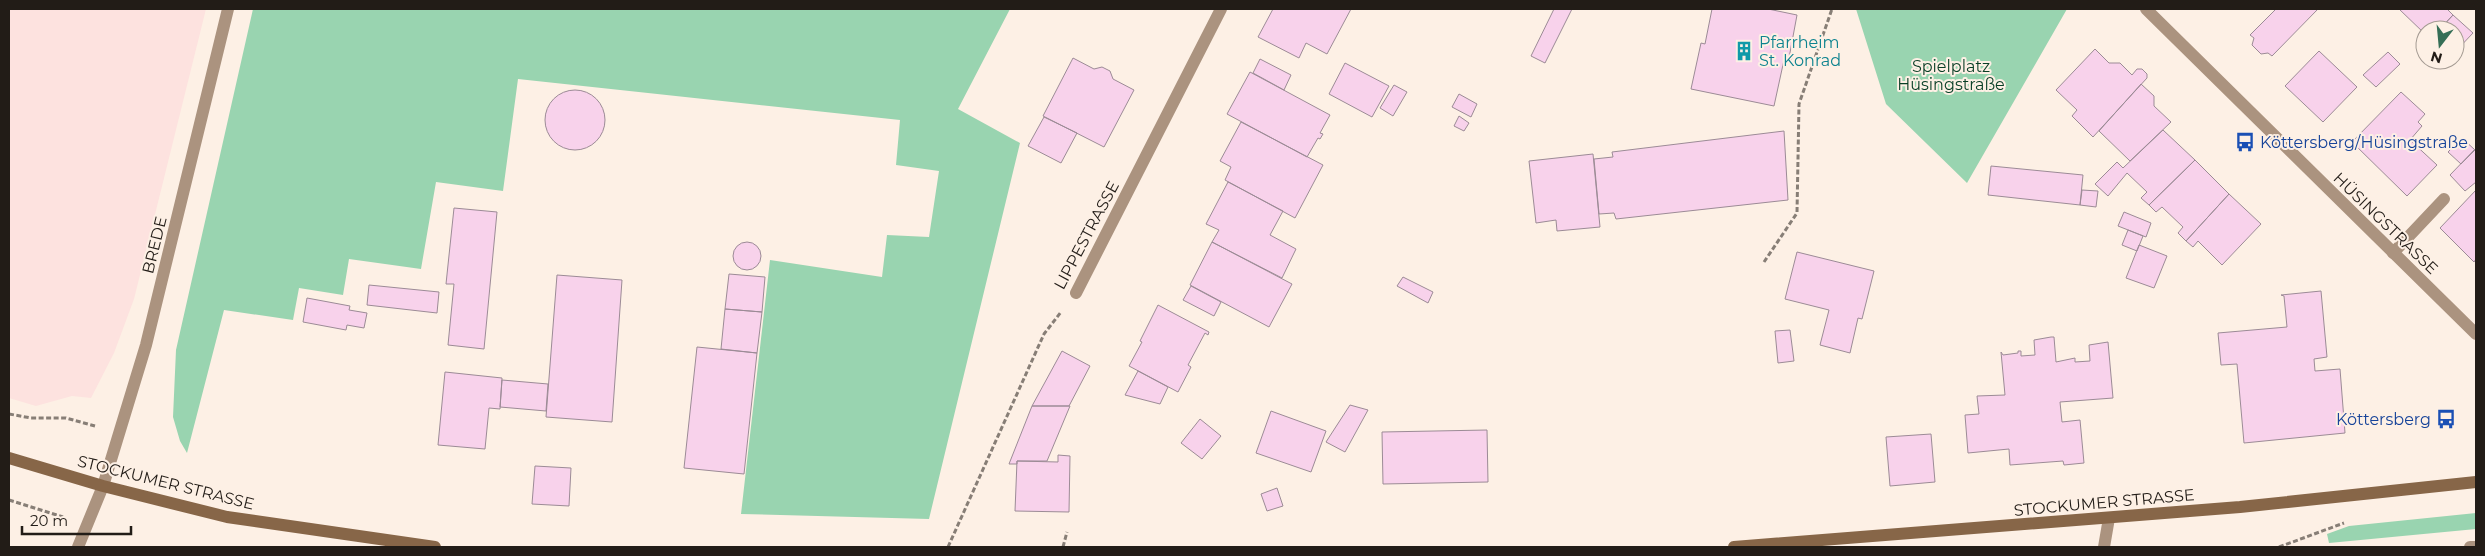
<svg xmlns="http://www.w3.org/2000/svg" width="2485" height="556" font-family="Montserrat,sans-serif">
	<rect width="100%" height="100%" fill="#fdf0e5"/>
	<path fill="#fde2df" d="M9,9H206L134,299L114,353L91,398L72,396L36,406L9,398Z"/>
	<path fill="#99d4b0" d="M253,9H1010L958,109L1020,143L929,519L741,514L770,260L882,277L887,235L929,237L939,171L896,165L900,120L518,79L503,191L436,182L421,269L349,259L343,295L299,288L293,320L224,310L187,453L180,441L173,417L176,350Z
		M1856,9H2067L1967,183L1886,104Z
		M2476,513V529L2329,543L2327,534L2349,526Z"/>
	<path fill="#f8d2eb" stroke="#9c8b96" d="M1273,9H1351L1327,54L1306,43L1299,58L1258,37Z
		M1554,9H1572L1545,63L1531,56Z
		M1712,9H1768L1797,15L1789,58H1792L1791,61L1784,60L1774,106L1691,89L1701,43L1705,44Z
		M2276,9H2318L2272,56L2268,53L2261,54L2252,45L2254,38L2250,35Z
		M2399,9H2447L2453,15L2439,30H2425V34Z
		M2453,15L2473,33L2455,52V30H2439Z
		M2095,49L2109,63H2120L2132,75L2137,69H2142L2147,74V78L2093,137L2072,116L2077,110L2056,90Z
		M2319,51L2357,87L2323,122L2285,86Z
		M2388,52L2400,64L2376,87L2363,75Z
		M1073,58L1094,69L1102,67L1110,71L1113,79L1134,90L1104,147L1043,116Z
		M1260,59L1291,75L1284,90L1253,73Z
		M1345,63L1389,86L1372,117L1329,94Z
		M1250,72L1330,115L1320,133L1323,134L1320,139L1318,138L1307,157L1227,114Z
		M2141,84L2154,96V106L2171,122L2130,161L2099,131Z
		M1394,85L1407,92L1393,116L1380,108Z
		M545 120a30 30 0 1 1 60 0a30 30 0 1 1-60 0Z
		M2401,92L2425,114L2418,122L2422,126L2410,140L2437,165L2407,196L2352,142Z
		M1459,94L1477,104L1471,117L1452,107Z
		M1459,116L1469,123L1464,131L1454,126Z
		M1044,117L1077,133L1061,163L1028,146Z
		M1241,122L1323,165L1295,218L1225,180L1231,167L1220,161Z
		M2163,130L2195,160L2149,205L2141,198L2147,192L2127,173L2108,196L2095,184L2117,162L2123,168Z
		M1784,131L1788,200L1616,219L1614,213L1599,214L1594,159L1613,157L1612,152Z
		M2462,138L2475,150L2461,164L2448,152Z
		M2476,148V182L2465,191L2450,175Z
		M1593,154L1600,227L1557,231L1556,220L1536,223L1529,161Z
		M2195,160L2229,194L2186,241L2178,233L2183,227L2162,207L2156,212L2149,205Z
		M1991,166L2083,175L2080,205L1988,195Z
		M1228,182L1283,211L1270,235L1296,249L1282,278L1212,242L1219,230L1206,224Z
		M2082,190L2098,191L2096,207L2080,205Z
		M2476,190V259L2474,262L2440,228Z
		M2229,194L2261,224L2222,265L2198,241L2193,247L2186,241Z
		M454,208L497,212L484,349L448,345L454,284H446Z
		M2124,212L2151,223L2146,237L2118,226Z
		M2128,230L2143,236L2137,251L2122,245Z
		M1212,242L1292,284L1269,327L1190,285Z
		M733 256a14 14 0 1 1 28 0a14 14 0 1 1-28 0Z
		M2139,245L2167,256L2154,288L2126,278Z
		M1797,252L1874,271L1862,319L1858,318L1850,353L1820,345L1829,310L1785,299Z
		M729,274L765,277L762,312L725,309Z
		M557,275L622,280L612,422L546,417Z
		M1403,277L1433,292L1428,303L1397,286Z
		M369,285L439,292L437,313L367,305Z
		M1191,286L1221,302L1214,316L1183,300Z
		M2321,291L2327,357L2314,359L2315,371L2340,369L2345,433L2244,443L2237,364L2221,365L2218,333L2287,327L2284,296L2281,295Z
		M307,298L350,306L349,310L367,313L364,328L347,325L346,330L303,322Z
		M1158,305L1209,332L1208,335L1205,333L1188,365L1191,367L1178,392L1129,366L1142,342L1140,341Z
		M725,309L762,312L757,353L721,349Z
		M1790,330L1794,361L1778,363L1775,331Z
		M2051,337H2054L2056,362L2075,358V362L2090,361L2089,345L2108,342L2113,398L2060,402L2062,422L2080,420L2084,463L2064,465L2063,461L2010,465L2009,449L1968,453L1965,415L1979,414L1977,396L2005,395L2001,352L2003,355L2018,353V351H2021V356L2035,355L2034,340Z
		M697,347L757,353L744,474L684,468Z
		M1062,351L1090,366L1069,406H1032Z
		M1138,371L1168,387L1160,404L1125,395Z
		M445,372L502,378L500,409L489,408L485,449L438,445Z
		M502,380L548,384L546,411L500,407Z
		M1350,405L1368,410L1345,452L1326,442Z
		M1032,406H1070L1047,461H1017V464H1009Z
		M1271,411L1326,431L1311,472L1256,453Z
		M1200,419L1221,436L1202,459L1181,443Z
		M1487,430L1488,482L1383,484L1382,432Z
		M1931,434L1935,482L1890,486L1886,437Z
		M1058,455L1070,456L1069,512L1015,511L1017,461L1058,462Z
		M535,466L571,468L569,506L532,504Z
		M1277,488L1283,506L1267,511L1261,494Z"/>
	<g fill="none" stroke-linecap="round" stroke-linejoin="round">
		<path stroke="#877e76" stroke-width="3" stroke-dasharray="5 2.5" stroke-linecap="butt" d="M1764,262L1797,213L1799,104L1832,9
			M9,414L31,418H66L95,426
			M9,500L63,517
			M948,547L1044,334L1061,312
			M1063,547L1067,532
			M2279,547L2344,523"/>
		<path stroke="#ab937f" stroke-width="12" d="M2393,253L2444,199"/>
		<path stroke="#ab937f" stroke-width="12" d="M2146,9L2476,334
			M1076,293L1221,9
			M78,547L103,486L146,345L228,9
			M2104,547L2109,518
			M2470,547H2476"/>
		<path stroke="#876648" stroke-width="12" d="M9,458L103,486L227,517L435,547
			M1734,547L2240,507L2476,482"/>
	</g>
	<defs>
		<symbol id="building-bare" viewBox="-9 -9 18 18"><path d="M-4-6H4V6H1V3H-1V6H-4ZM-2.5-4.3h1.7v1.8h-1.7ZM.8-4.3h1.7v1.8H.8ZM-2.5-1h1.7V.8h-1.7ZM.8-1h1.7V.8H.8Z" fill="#0f9aa8" stroke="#fdf0e5" stroke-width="2.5" paint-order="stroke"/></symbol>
		<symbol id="bus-bare" viewBox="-9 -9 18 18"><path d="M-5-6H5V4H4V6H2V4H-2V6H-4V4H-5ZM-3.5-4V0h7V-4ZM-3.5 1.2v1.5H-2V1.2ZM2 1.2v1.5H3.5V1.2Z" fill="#1a4fb4" stroke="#fdf0e5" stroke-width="2.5" paint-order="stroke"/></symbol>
	</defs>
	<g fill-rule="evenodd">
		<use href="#building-bare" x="1730" y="37" width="28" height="28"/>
		<use href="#bus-bare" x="2231" y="128" width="28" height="28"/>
		<use href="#bus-bare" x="2432" y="405" width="28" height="28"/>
	</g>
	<g text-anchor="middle" stroke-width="4" stroke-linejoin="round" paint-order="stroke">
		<g font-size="16" fill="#0d838f" stroke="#fdf0e5" text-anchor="start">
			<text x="1759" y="48">Pfarrheim<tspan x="1759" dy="18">St. Konrad</tspan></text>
		</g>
		<g font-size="16" fill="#083e25" stroke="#fdf0e5">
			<text x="1951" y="72">Spielplatz<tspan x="1951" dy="18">Hüsingstraße</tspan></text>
		</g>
		<g font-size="16" fill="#164399" stroke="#fdf0e5" text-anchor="start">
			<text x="2260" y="148">Köttersberg/Hüsingstraße</text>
			<text x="2431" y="425" text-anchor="end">Köttersberg</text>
		</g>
		<g font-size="16" fill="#221c17" stroke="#fdf0e5">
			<text transform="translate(2386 223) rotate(44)" y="6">HÜSINGSTRASSE</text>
			<text transform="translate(1086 235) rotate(-62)" y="6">LIPPESTRASSE</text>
			<text transform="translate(154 245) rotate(-76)" y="6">BREDE</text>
			<text transform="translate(166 482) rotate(14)" y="6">STOCKUMER STRASSE</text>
			<text transform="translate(2104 502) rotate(-5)" y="6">STOCKUMER STRASSE</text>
		</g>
	</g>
	<rect width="2485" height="556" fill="none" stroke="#221c17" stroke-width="20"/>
	<g transform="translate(2440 45) rotate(196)"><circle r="24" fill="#fdf0e5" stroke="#a59b93"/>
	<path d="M0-4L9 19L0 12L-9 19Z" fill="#356e56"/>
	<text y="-8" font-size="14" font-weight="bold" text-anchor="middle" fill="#221c17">N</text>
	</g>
	<path d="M22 526v8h109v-8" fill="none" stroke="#221c17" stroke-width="2.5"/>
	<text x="30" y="526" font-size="15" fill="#221c17" stroke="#fdf0e5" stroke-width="4" paint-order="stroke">20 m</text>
</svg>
